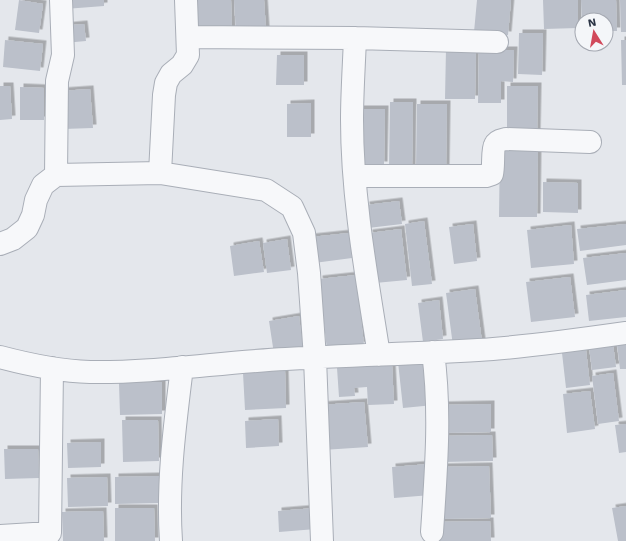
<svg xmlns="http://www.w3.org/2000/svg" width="626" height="541" font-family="'Work Sans',sans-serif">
	<defs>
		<filter id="shadow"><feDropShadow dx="3.5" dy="-3.5" stdDeviation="0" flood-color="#0004"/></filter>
	</defs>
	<rect width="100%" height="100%" fill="#e4e7ec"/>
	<path fill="#bbc0ca" filter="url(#shadow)" d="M19,0L43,4L39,33L15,30Z
		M64,0H104V6L65,9Z
		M192,0H231L232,31L193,32Z
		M234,0H264L266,30L236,32Z
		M477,0H511L508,35L474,32Z
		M543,0H578V28L544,29Z
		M581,0H616L617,31H606V20H582Z
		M620,0H626V32H621Z
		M84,24L86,41L64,43L62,26Z
		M519,33H543L542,75L518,74Z
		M5,40L43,44L40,71L3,67Z
		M621,40H626V85H622Z
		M446,48L476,49L475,99H445Z
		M479,50H514L513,82L501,81V103H478Z
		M277,55H304V85H276Z
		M0,86H10L12,119L0,120Z
		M507,86H538L537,134L507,133Z
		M20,87L44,88V120H20Z
		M90,89L93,128L63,129L61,91Z
		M390,102H413L412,169H389Z
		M311,103V137H287V104Z
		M417,104H447L446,168L416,167Z
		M359,109H385L384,165L358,164Z
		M500,144L538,145L537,217H499Z
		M543,182L578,183V213L543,212Z
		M399,201L402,224L368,228L366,205Z
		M424,221L432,284L412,286L405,224Z
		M473,224L477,261L454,264L449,227Z
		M626,224V245L580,251L577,229Z
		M571,225L574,264L531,268L527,230Z
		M401,229L407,280L375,283L369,233Z
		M349,233L352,258L314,263L311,237Z
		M287,239L291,270L267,273L263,243Z
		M259,241L264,272L234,276L230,246Z
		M626,253V280L587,285L583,258Z
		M356,275L364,345L327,350L319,279Z
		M570,277L575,317L531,322L526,282Z
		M475,289L482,342L453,346L446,293Z
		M626,290V317L589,321L586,295Z
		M439,300L443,339L423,342L418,303Z
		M299,316L303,350L274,354L269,321Z
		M626,343V369H620L617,344Z
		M613,344L616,367L592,370L589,347Z
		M586,350L590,385L566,388L562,353Z
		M429,358L434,405L403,408L398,362Z
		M392,365L394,404L368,405L367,387L354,388L355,396L339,397L337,368Z
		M285,371L286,408L245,410L243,373Z
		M613,373L619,421L598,424L592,376Z
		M162,382V414L120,415L119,383Z
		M590,391L595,429L567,433L563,394Z
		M364,402L368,447L323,450L320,405Z
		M491,404V432L443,433L442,405Z
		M278,419L279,446L246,448L245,421Z
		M122,420H158L159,461L123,462Z
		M626,424V452L619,453L615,425Z
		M492,435L493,461L443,462L442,436Z
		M101,442V467L68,468L67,443Z
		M4,449H38L39,478L5,479Z
		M429,464L431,495L394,498L392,467Z
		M489,466L491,518L441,519L439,467Z
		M160,476V503L115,504V477Z
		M107,477L108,506L68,507L67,478Z
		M626,506V541H618L612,508Z
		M115,508H154L155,541H115Z
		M315,508L316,529L279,532L278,511Z
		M103,511L104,541H63L62,512Z
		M490,521L491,541H437V522Z"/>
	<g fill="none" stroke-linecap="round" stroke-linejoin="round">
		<defs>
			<path id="minor" d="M61,0L63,55L57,81L56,175L160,173L266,190L292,207L304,233L309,273L315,358L322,541
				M188,37L355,38L497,42
				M355,38C354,65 352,93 352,120C352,199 367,278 379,355
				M160,173L164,95L166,83L171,74L182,65L188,55L186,0
				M355,176H486L492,174C494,166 492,150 495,145C497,140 502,140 506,139L590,142
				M0,244L13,239L27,228L33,215L36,200L43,185L56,175
				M0,357C30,365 59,371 90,372C156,373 221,362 286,359C350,355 414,354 478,350C528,347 577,340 626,333
				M432,532C436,471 441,412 433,352
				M0,536L50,533L52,368
				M171,541C167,483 175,424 182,367"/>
		</defs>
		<use href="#minor" stroke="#a9aeb7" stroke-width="24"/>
		<use href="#minor" stroke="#f7f8fa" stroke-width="22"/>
	</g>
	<g transform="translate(594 32) rotate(349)"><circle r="19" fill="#f4f6f9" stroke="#a4a8b1"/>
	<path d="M0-3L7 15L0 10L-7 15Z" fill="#d1495b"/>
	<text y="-6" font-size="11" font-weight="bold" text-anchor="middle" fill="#2b3445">N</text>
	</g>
</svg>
